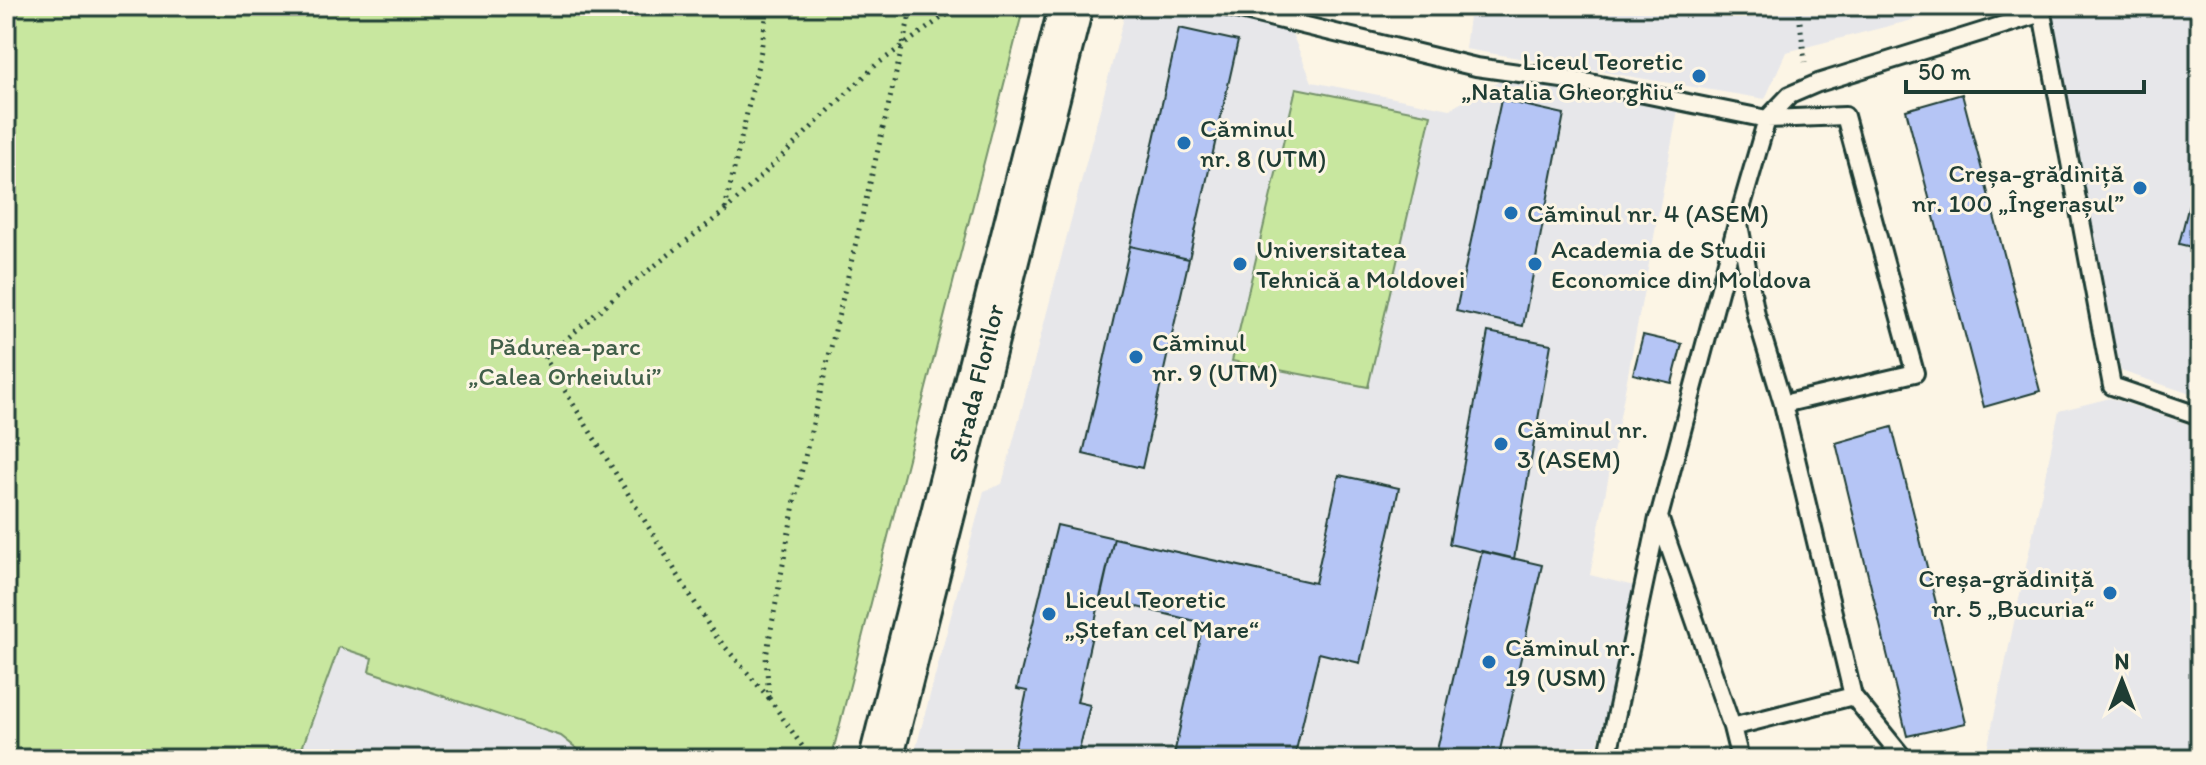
<svg xmlns="http://www.w3.org/2000/svg" width="2206" height="765" font-family="Itim,sans-serif">
	<rect width="100%" height="100%" fill="#fcf5e5"/>
	<filter id="ink" filterUnits="userSpaceOnUse"><feTurbulence type="fractalNoise" baseFrequency=".0125" numOctaves="2"/><feDisplacementMap in="SourceGraphic" scale="16" xChannelSelector="R" yChannelSelector="G"/><feConvolveMatrix kernelMatrix="1 2 1 2 8 2 1 2 1" color-interpolation-filters="sRGB"/></filter>
	<g filter="url(#ink)">
		<path fill="#e7e7ea" d="M1127,6H1230L1286,19L1312,82L1450,109L1504,79L1678,110L1590,575L1638,587L1595,756L1590,759H913L984,491L1002,484Z
			M1426,6H1968L1786,52L1765,99L1465,49L1469,16Z
			M2037,6H2200V397L2121,371Z
			M2110,398L2200,428V759H1985L2059,411Z
			M338,647L372,658L369,672L561,736L590,759H298Z"/>
		<path fill="#c8e79f" stroke="#74926a" stroke-width="2" d="M6,6H1024L831,759H590L561,736L369,671L372,658L339,647L298,759H6Z
			M1296,88L1431,115L1368,387L1232,361Z"/>
		<path fill="#b5c5f5" stroke="#1f3d34" stroke-width="2" d="M1179,28L1238,41L1189,259L1130,246Z
			M1962,94L2040,391L1984,407L1906,110Z
			M1501,100L1564,114L1523,326L1456,311Z
			M2200,161V249L2179,244Z
			M1130,246L1189,259L1142,468L1083,454Z
			M1488,332L1551,344L1514,559L1449,544Z
			M1643,335L1682,344L1672,383L1633,374Z
			M1892,427L1966,723L1907,736L1836,443Z
			M1339,475L1399,488L1360,663L1319,653L1294,759H1173L1203,623L1100,598L1114,538L1315,583Z
			M1057,525L1114,538L1077,702L1090,705L1077,759H1012L1027,691L1017,689Z
			M1482,551L1542,565L1498,759H1435Z"/>
		<g fill="none" stroke-linecap="round" stroke-linejoin="round">
			<defs>
				<path id="service" d="M1224,6L1476,67L1590,83L1767,119L1790,95L1818,83L2042,13L2040,6
					M2042,13L2112,386L2200,416
					M1737,224L1659,517L1732,727L1740,759
					M1783,404L1915,373L1845,116L1767,119L1738,219L1756,315L1783,404L1853,696L1904,759
					M1732,727L1853,696
					M1603,759L1609,750L1658,518"/>
				<path id="secondary" d="M881,759L1071,6"/>
			</defs>
			<use href="#service" stroke="#1f3d34" stroke-width="22"/>
			<use href="#secondary" stroke="#1f3d34" stroke-width="48"/>
			<path stroke="#1f3d34" stroke-width="5" stroke-dasharray="2 6" stroke-linecap="butt" d="M1798,6L1805,62
				M6,22L14,6
				M725,209L760,56L768,6
				M769,698L714,634L545,358L617,295L725,211L876,65L944,16L974,6
				M811,759L769,698L766,657L795,499L912,6"/>
			<use href="#service" stroke="#fcf5e5" stroke-width="16"/>
			<use href="#secondary" stroke="#fcf5e5" stroke-width="42"/>
		</g>
	</g>
	<g fill="#1f6fb2" stroke="#fcf5e5" stroke-width="3">
		<circle cx="1699" cy="76" r="8"/>
		<circle cx="1184" cy="143" r="8"/>
		<circle cx="2140" cy="188" r="8"/>
		<circle cx="1511" cy="213" r="8"/>
		<circle cx="1240" cy="264" r="8"/>
		<circle cx="1535" cy="264" r="8"/>
		<circle cx="1136" cy="357" r="8"/>
		<circle cx="1501" cy="444" r="8"/>
		<circle cx="2110" cy="593" r="8"/>
		<circle cx="1049" cy="614" r="8"/>
		<circle cx="1489" cy="662" r="8"/>
	</g>
	<g text-anchor="middle" stroke-width="6" stroke-linejoin="round" paint-order="stroke">
		<g font-size="26" fill="#1f3d34" stroke="#fcf5e5" text-anchor="start">
			<text x="1683" y="70" text-anchor="end">Liceul Teoretic<tspan x="1683" dy="30">„Natalia Gheorghiu“</tspan></text>
			<text x="1200" y="137">Căminul<tspan x="1200" dy="30">nr. 8 (UTM)</tspan></text>
			<text x="2124" y="182" text-anchor="end">Creșa-grădiniță<tspan x="2124" dy="30">nr. 100 „Îngerașul”</tspan></text>
			<text x="1527" y="222">Căminul nr. 4 (ASEM)</text>
			<text x="1256" y="258">Universitatea<tspan x="1256" dy="30">Tehnică a Moldovei</tspan></text>
			<text x="1551" y="258">Academia de Studii<tspan x="1551" dy="30">Economice din Moldova</tspan></text>
			<text x="1152" y="351">Căminul<tspan x="1152" dy="30">nr. 9 (UTM)</tspan></text>
			<text x="1517" y="438">Căminul nr.<tspan x="1517" dy="30">3 (ASEM)</tspan></text>
			<text x="2094" y="587" text-anchor="end">Creșa-grădiniță<tspan x="2094" dy="30">nr. 5 „Bucuria“</tspan></text>
			<text x="1065" y="608">Liceul Teoretic<tspan x="1065" dy="30">„Ștefan cel Mare“</tspan></text>
			<text x="1505" y="656">Căminul nr.<tspan x="1505" dy="30">19 (USM)</tspan></text>
		</g>
		<g font-size="26" fill="#415f49" stroke="#fcf5e5">
			<text x="565" y="355">Pădurea-parc<tspan x="565" dy="30">„Calea Orheiului”</tspan></text>
		</g>
		<g font-size="26" fill="#1f3d34" stroke="#fcf5e5">
			<text transform="translate(976 383) rotate(-76)" y="9">Strada Florilor</text>
		</g>
	</g>
	<rect width="2206" height="765" fill="none" stroke="#fcf5e5" stroke-width="32"/>
	<rect x="16" y="16" width="2174" height="733" fill="none" stroke="#1f3d34" stroke-width="3" filter="url(#ink)"/>
	<g transform="translate(2122 681)" stroke="#fcf5e5" stroke-width="6" paint-order="stroke">
	<path d="M0-6L14 30L0 20L-14 30Z" fill="#1f3d34"/>
	<text y="-12" font-size="22" font-weight="bold" text-anchor="middle" fill="#1f3d34">N</text>
	</g>
	<path d="M1906 80v12h238v-12" fill="none" stroke="#1f3d34" stroke-width="4"/>
	<text x="1918" y="80" font-size="24" fill="#1f3d34" stroke="#fcf5e5" stroke-width="6" paint-order="stroke">50 m</text>
</svg>
